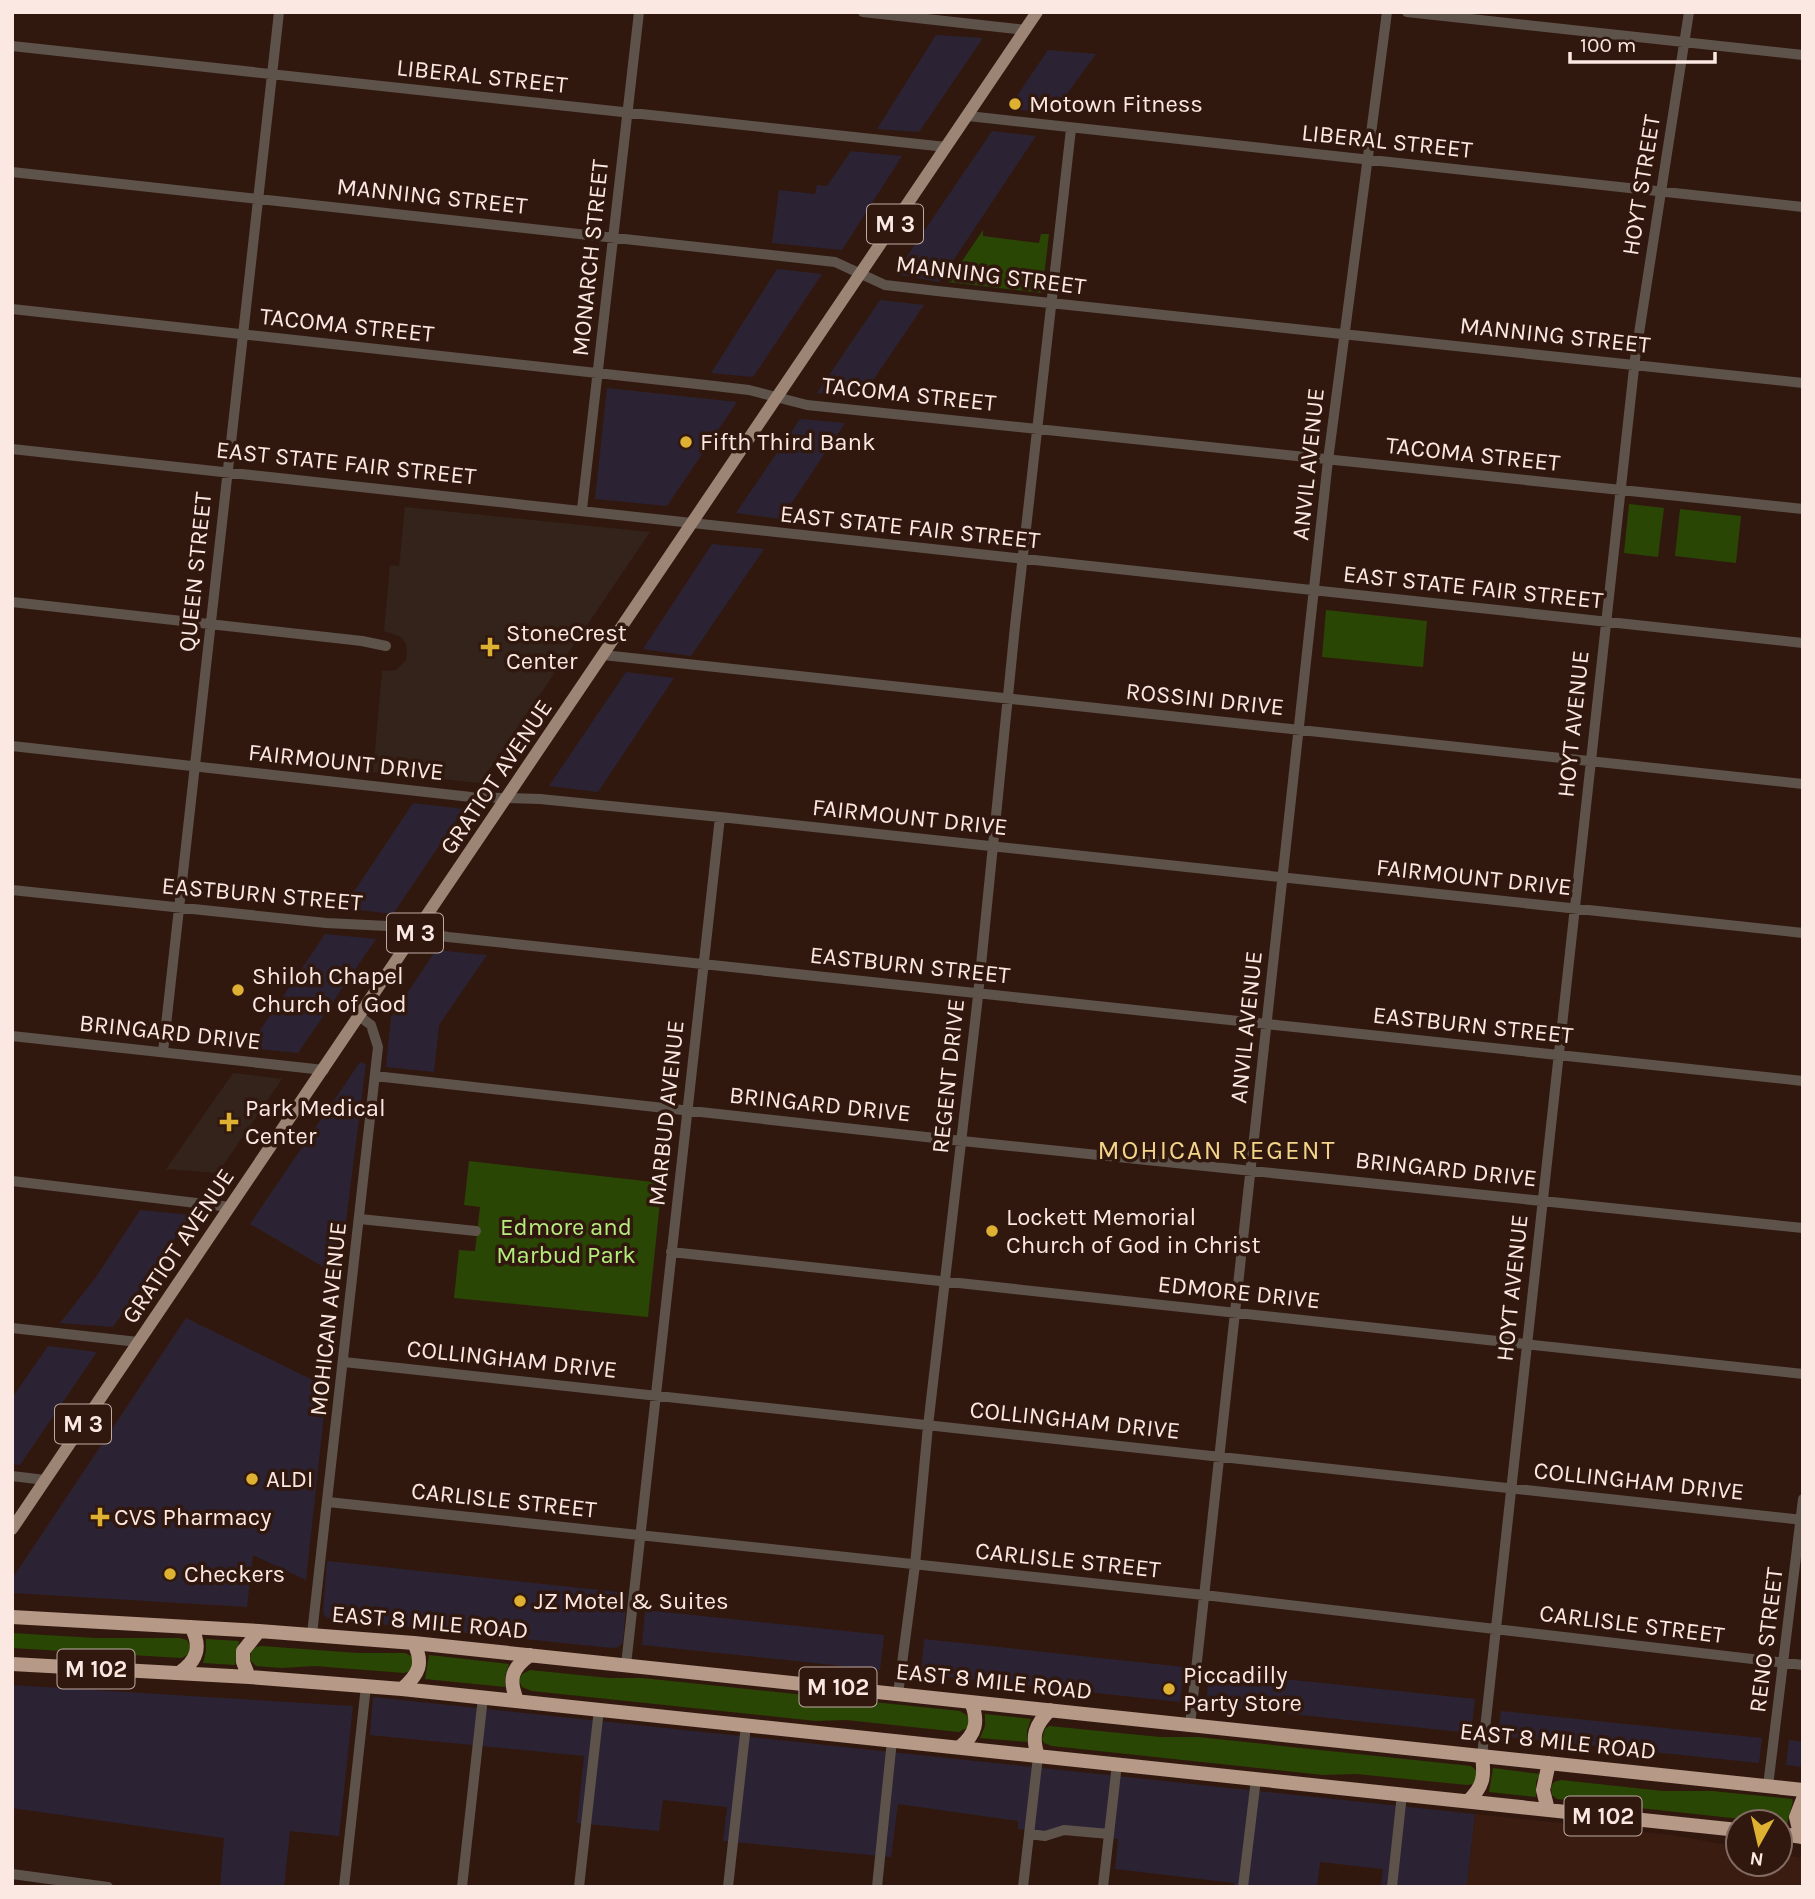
<svg xmlns="http://www.w3.org/2000/svg" width="1815" height="1899" font-family="Karla,sans-serif">
	<rect width="100%" height="100%" fill="#31180f"/>
	<path fill="#2b2333" d="M936,35L983,38L919,132L877,129Z
		M1048,50L1096,54L1053,113L1008,109Z
		M992,131L1036,136L939,282L895,274Z
		M851,151L902,156L842,250L772,243L779,190L815,194L817,185L827,186Z
		M777,269L822,274L753,377L711,373Z
		M880,300L924,305L861,398L817,393Z
		M607,388L737,402L667,506L595,499Z
		M800,419L845,423L781,519L736,513Z
		M712,544L764,549L691,656L643,649Z
		M626,672L674,678L598,792L549,786Z
		M413,803L464,809L393,914L343,908Z
		M325,934L376,939L298,1053L248,1048Z
		M436,950L487,955L439,1025L434,1072L386,1067L391,1017Z
		M360,1062L366,1064L339,1276L250,1224Z
		M140,1210L191,1215L113,1327L60,1323L96,1277Z
		M186,1318L327,1387L306,1580L253,1555L247,1607L12,1593V1579Z
		M48,1346L97,1352L20,1465L12,1464V1398Z
		M327,1561L627,1593L623,1642L619,1647L612,1648L330,1619L324,1615L323,1611Z
		M645,1610L884,1635L880,1670L642,1645Z
		M924,1639L1184,1667L1180,1702L921,1674Z
		M1209,1671L1475,1699L1471,1733L1206,1705Z
		M12,1685L353,1706L339,1836L290,1831L284,1887H220L224,1838L12,1808Z
		M373,1697L1475,1814L1467,1887H1381L1383,1869L1320,1862L1317,1887H1234V1883L1115,1869L1118,1839L1018,1829V1821L898,1804L891,1857L723,1841L727,1807L663,1800L659,1831L577,1823L584,1756L370,1735Z
		M1501,1711L1762,1738L1759,1763L1498,1736Z
		M1789,1740L1803,1742V1767L1786,1765Z"/>
	<path fill="#3b1c10" d="M1475,1814L1672,1835L1738,1847V1864H1780V1854L1803,1858V1887H1467Z"/>
	<path fill="#33231a" d="M405,507L650,532L480,783L373,772L382,671L396,670L406,660L407,655L406,644L401,637L384,631L390,565L399,566Z
		M233,1073L282,1079L218,1173L166,1169Z"/>
	<path fill="#2a4604" d="M983,230V236L1039,243L1041,234H1049L1042,293L948,282Z
		M1629,504L1664,508L1658,557L1624,553Z
		M1680,509L1741,516L1736,563L1675,556Z
		M1326,610L1427,621L1423,667L1322,657Z
		M469,1161L662,1183L648,1317L454,1298L459,1250L475,1251L480,1207L464,1205Z
		M12,1633L95,1638H179L187,1640L191,1648L187,1655L182,1658L12,1648Z
		M206,1639L239,1641L235,1665L203,1663L206,1651Z
		M262,1646L358,1653H405L411,1656L414,1662L410,1671L404,1673L315,1666L281,1668L256,1666L250,1660L251,1652L256,1647Z
		M429,1655L509,1664L505,1676V1687L425,1679Z
		M530,1670L609,1678H642L960,1711L968,1716V1727L959,1732L846,1720L816,1721L532,1691L522,1687L519,1680L522,1674Z
		M985,1714L1031,1719L1027,1731V1742L980,1738L985,1726Z
		M1049,1726L1160,1737H1198L1471,1766L1477,1771L1478,1775L1473,1784L1467,1785L1356,1774L1323,1775L1052,1746L1044,1743L1042,1739L1045,1729Z
		M1493,1768L1540,1774L1536,1782V1797L1489,1792Z
		M1561,1780L1663,1791H1712L1792,1799L1793,1801L1787,1824L1557,1799L1552,1795L1551,1787L1554,1782Z"/>
	<g fill="none" stroke-linecap="round" stroke-linejoin="round">
		<path stroke="#5e534b" stroke-width="10" d="M863,12L1026,30
			M1407,12L1803,55
			M12,46L946,147
			M968,116L1803,207
			M12,172L835,262L885,285L937,291L1803,383
			M12,309L706,385L749,390L807,405L1803,509
			M12,449C609,513 1205,582 1803,643
			M582,509L639,12
			M12,602L362,641L386,646
			M603,655L1803,784
			M12,746L471,797L540,799L720,817L1803,933
			M12,890L326,923L388,926L448,937L1803,1081
			M12,1036L324,1070
			M163,1052L279,12
			M375,1076L962,1141L1803,1228
			M12,1181L230,1207
			M360,1219L476,1231
			M671,1252L1803,1374
			M12,1328L138,1342
			M344,1362L1803,1520
			M12,1476L45,1480
			M328,1502L1204,1595L1803,1665
			M312,1634L378,1047L371,1025L359,1016
			M626,1665L720,817
			M898,1694L915,1565L928,1426L977,1005L1015,626L1071,129
			M1190,1725L1328,460L1387,12
			M1482,1756L1635,359L1689,12
			M1768,1786L1803,1499
			M1029,1834L1045,1836L1064,1830L1109,1834
			M12,1874L108,1887
			M344,1887L366,1686
			M462,1887L483,1697
			M579,1887L599,1709
			M728,1887L746,1725
			M877,1887L892,1740
			M1023,1887L1038,1756
			M1103,1887L1117,1764
			M1243,1887L1256,1779
			M1392,1887L1402,1794"/>
		<path stroke="#9d8575" stroke-width="12" d="M12,1529L1037,12"/>
		<path stroke="#b69986" stroke-width="14" d="M12,1617L259,1631L414,1643L1803,1790
			M12,1664L249,1677L402,1689L1738,1830
			M179,1673C197,1661 202,1647 191,1627
			M249,1677L243,1662V1651L259,1631
			M402,1689C419,1674 424,1664 414,1643
			M517,1700C508,1679 512,1668 530,1655
			M960,1747C976,1734 979,1721 971,1702
			M1038,1756C1031,1736 1035,1725 1050,1710
			M1468,1801C1483,1787 1485,1777 1482,1756
			M1548,1810L1543,1790L1549,1763
			M1780,1834L1803,1837
			M1801,1837L1796,1817L1803,1799"/>
	</g>
	<g fill="#deb133" stroke="#31180f" stroke-width="2.5">
		<circle cx="1015" cy="104" r="7"/>
		<circle cx="686" cy="442" r="7"/>
		<path d="M486.5 636.5h7v7h7v7h-7v7h-7v-7h-7v-7h7z"/>
		<circle cx="238" cy="990" r="7"/>
		<path d="M225.5 1111.5h7v7h7v7h-7v7h-7v-7h-7v-7h7z"/>
		<circle cx="992" cy="1231" r="7"/>
		<circle cx="252" cy="1479" r="7"/>
		<path d="M96.5 1506.5h7v7h7v7h-7v7h-7v-7h-7v-7h7z"/>
		<circle cx="170" cy="1574" r="7"/>
		<circle cx="520" cy="1601" r="7"/>
		<circle cx="1169" cy="1689" r="7"/>
	</g>
	<g text-anchor="middle" stroke-width="7" stroke-linejoin="round" paint-order="stroke">
		<g fill="#31180f" stroke="#beaaa3" stroke-width="2">
			<rect x="867" y="204.5" width="56" height="39" rx="5"/>
			<rect x="387" y="913.5" width="56" height="39" rx="5"/>
			<rect x="55" y="1404.5" width="56" height="39" rx="5"/>
			<rect x="57.5" y="1649.5" width="77" height="39" rx="5"/>
			<rect x="799.5" y="1667.5" width="77" height="39" rx="5"/>
			<rect x="1564.5" y="1796.5" width="77" height="39" rx="5"/>
		</g>
		<g font-size="23" font-weight="bold" fill="#fbe8e2">
			<text x="895" y="232">M 3</text>
			<text x="415" y="941">M 3</text>
			<text x="83" y="1432">M 3</text>
			<text x="96" y="1677">M 102</text>
			<text x="838" y="1695">M 102</text>
			<text x="1603" y="1824">M 102</text>
		</g>
		<g font-size="24" fill="#fbe8e2" stroke="#31180f">
			<text transform="translate(482 76) rotate(6)" y="8">LIBERAL STREET</text>
			<text transform="translate(1387 141) rotate(6)" y="8">LIBERAL STREET</text>
			<text transform="translate(1641 185) rotate(-81)" y="8">HOYT STREET</text>
			<text transform="translate(432 196) rotate(6)" y="8">MANNING STREET</text>
			<text transform="translate(590 258) rotate(-84)" y="8">MONARCH STREET</text>
			<text transform="translate(991 275) rotate(7)" y="8">MANNING STREET</text>
			<text transform="translate(347 325) rotate(6)" y="8">TACOMA STREET</text>
			<text transform="translate(1555 335) rotate(6)" y="8">MANNING STREET</text>
			<text transform="translate(909 394) rotate(6)" y="8">TACOMA STREET</text>
			<text transform="translate(1473 454) rotate(6)" y="8">TACOMA STREET</text>
			<text transform="translate(346 463) rotate(6)" y="8">EAST STATE FAIR STREET</text>
			<text transform="translate(1308 464) rotate(-84)" y="8">ANVIL AVENUE</text>
			<text transform="translate(910 527) rotate(6)" y="8">EAST STATE FAIR STREET</text>
			<text transform="translate(195 572) rotate(-84)" y="8">QUEEN STREET</text>
			<text transform="translate(1473 587) rotate(6)" y="8">EAST STATE FAIR STREET</text>
			<text transform="translate(1205 699) rotate(6)" y="8">ROSSINI DRIVE</text>
			<text transform="translate(1573 724) rotate(-84)" y="8">HOYT AVENUE</text>
			<text transform="translate(346 762) rotate(6)" y="8">FAIRMOUNT DRIVE</text>
			<text transform="translate(496 777) rotate(-56)" y="8">GRATIOT AVENUE</text>
			<text transform="translate(910 817) rotate(6)" y="8">FAIRMOUNT DRIVE</text>
			<text transform="translate(1474 877) rotate(6)" y="8">FAIRMOUNT DRIVE</text>
			<text transform="translate(262 894) rotate(5)" y="8">EASTBURN STREET</text>
			<text transform="translate(910 965) rotate(6)" y="8">EASTBURN STREET</text>
			<text transform="translate(1473 1025) rotate(6)" y="8">EASTBURN STREET</text>
			<text transform="translate(1246 1027) rotate(-84)" y="8">ANVIL AVENUE</text>
			<text transform="translate(170 1032) rotate(6)" y="8">BRINGARD DRIVE</text>
			<text transform="translate(948 1076) rotate(-84)" y="8">REGENT DRIVE</text>
			<text transform="translate(820 1104) rotate(6)" y="8">BRINGARD DRIVE</text>
			<text transform="translate(666 1113) rotate(-84)" y="8">MARBUD AVENUE</text>
			<text transform="translate(1446 1169) rotate(6)" y="8">BRINGARD DRIVE</text>
			<text transform="translate(178 1246) rotate(-56)" y="8">GRATIOT AVENUE</text>
			<text transform="translate(1512 1288) rotate(-84)" y="8">HOYT AVENUE</text>
			<text transform="translate(1239 1292) rotate(6)" y="8">EDMORE DRIVE</text>
			<text transform="translate(328 1319) rotate(-84)" y="8">MOHICAN AVENUE</text>
			<text transform="translate(512 1359) rotate(6)" y="8">COLLINGHAM DRIVE</text>
			<text transform="translate(1075 1420) rotate(6)" y="8">COLLINGHAM DRIVE</text>
			<text transform="translate(1639 1481) rotate(6)" y="8">COLLINGHAM DRIVE</text>
			<text transform="translate(504 1500) rotate(6)" y="8">CARLISLE STREET</text>
			<text transform="translate(1068 1560) rotate(6)" y="8">CARLISLE STREET</text>
			<text transform="translate(430 1622) rotate(5)" y="8">EAST 8 MILE ROAD</text>
			<text transform="translate(1632 1624) rotate(7)" y="8">CARLISLE STREET</text>
			<text transform="translate(1766 1640) rotate(-83)" y="8">RENO STREET</text>
			<text transform="translate(994 1681) rotate(6)" y="8">EAST 8 MILE ROAD</text>
			<text transform="translate(1558 1741) rotate(6)" y="8">EAST 8 MILE ROAD</text>
		</g>
		<g font-size="24" fill="#fbe8e2" stroke="#31180f" text-anchor="start">
			<text x="1029" y="112">Motown Fitness</text>
			<text x="700" y="450">Fifth Third Bank</text>
			<text x="506" y="641">StoneCrest<tspan x="506" dy="28">Center</tspan></text>
			<text x="252" y="984">Shiloh Chapel<tspan x="252" dy="28">Church of God</tspan></text>
			<text x="245" y="1116">Park Medical<tspan x="245" dy="28">Center</tspan></text>
			<text x="1006" y="1225">Lockett Memorial<tspan x="1006" dy="28">Church of God in Christ</tspan></text>
			<text x="266" y="1487">ALDI</text>
			<text x="114" y="1525">CVS Pharmacy</text>
			<text x="184" y="1582">Checkers</text>
			<text x="534" y="1609">JZ Motel &amp; Suites</text>
			<text x="1183" y="1683">Piccadilly<tspan x="1183" dy="28">Party Store</tspan></text>
		</g>
		<g font-size="24" fill="#b4ed7d" stroke="#31180f">
			<text x="566" y="1235">Edmore and<tspan x="566" dy="28">Marbud Park</tspan></text>
		</g>
		<g font-size="26" letter-spacing="2" fill="#f3d489" stroke="#31180f">
			<text x="1217" y="1159">MOHICAN REGENT</text>
		</g>
	</g>
	<rect width="1815" height="1899" fill="none" stroke="#fbe8e2" stroke-width="28"/>
	<g transform="translate(1759 1843) rotate(188)"><circle r="33" fill="#31180f" stroke="#826b63" stroke-width="2"/>
	<path d="M0-5L12 26L0 18L-12 26Z" fill="#deb133"/>
	<text y="-10" font-size="19" font-weight="bold" text-anchor="middle" fill="#fbe8e2">N</text>
	</g>
	<path d="M1570 52v10h145v-10" fill="none" stroke="#fbe8e2" stroke-width="3.5"/>
	<text x="1580" y="52" font-size="21" fill="#fbe8e2" stroke="#31180f" stroke-width="5" paint-order="stroke">100 m</text>
</svg>
